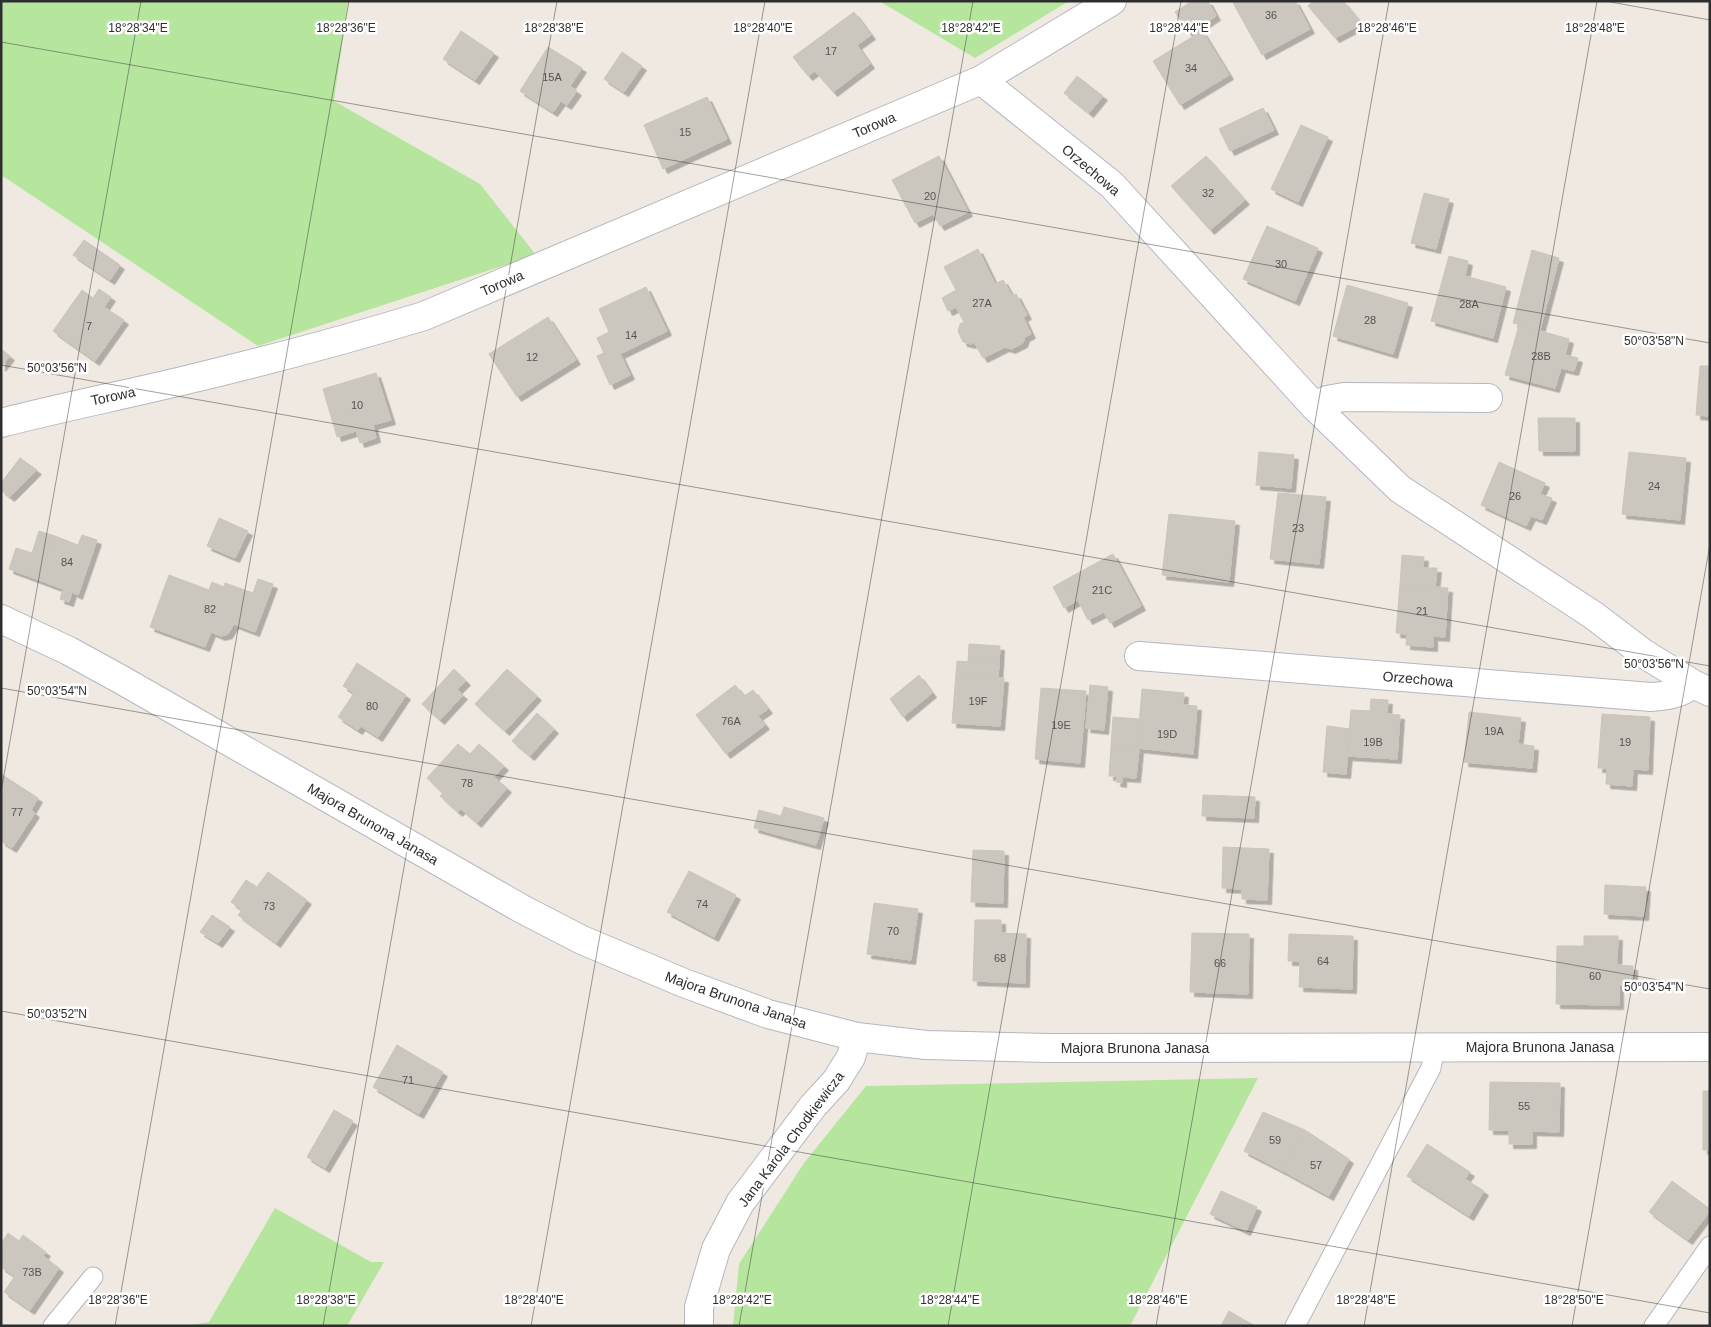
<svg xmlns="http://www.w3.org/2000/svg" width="1711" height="1327" font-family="Helvetica,sans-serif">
	<defs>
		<filter id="shadow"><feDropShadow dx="4.5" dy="4.5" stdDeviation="0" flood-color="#0004"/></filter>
	</defs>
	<rect width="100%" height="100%" fill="#efe9e1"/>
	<path fill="#b6e59e" d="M1,1H348L334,101L480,184L536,255L258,346L1,175Z
		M879,1H1069L975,58Z
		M1258,1078L1130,1326H733L739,1264L804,1163L866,1086Z
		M275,1208L371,1262H384L347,1326H184L209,1322Z"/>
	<path fill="#cbc7bf" stroke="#cbc5ba" filter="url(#shadow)" d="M1192,1H1208L1216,16L1189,34L1175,12Z
		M1232,1H1295L1310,29L1262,55Z
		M1313,1H1343L1362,24L1335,38L1308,6Z
		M854,12L871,35L857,45L870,64L833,92L815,71L808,76L793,57Z
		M461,31L494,53L475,80L443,59Z
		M1202,31L1229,75L1180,105L1153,61Z
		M548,47L582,68L570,86L577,91L567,105L561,101L553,112L520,91Z
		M622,52L642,66L624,92L604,79Z
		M1077,76L1103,96L1089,113L1064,93Z
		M707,97L727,139L663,169L644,125Z
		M1263,108L1274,130L1230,151L1219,129Z
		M1301,125L1328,137L1298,202L1271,189Z
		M939,156L968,212L940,226L933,214L915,223L892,180Z
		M1206,156L1245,200L1210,230L1171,186Z
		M1424,193L1449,199L1436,249L1411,243Z
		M1267,226L1318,248L1295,301L1243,279Z
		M84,240L120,265L110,280L73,255Z
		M978,249L995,284L1003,280L1012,296L1016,294L1027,315L1023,317L1031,334L1025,337L1023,343L1011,349L1005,347L983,358L974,342L971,344L963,342L958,331L960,324L964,322L956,307L948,311L942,298L956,290L944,267Z
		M1532,250L1559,258L1540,330L1513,323Z
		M1449,256L1468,261L1465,276L1506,287L1493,338L1431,321Z
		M1347,285L1408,303L1393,354L1333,336Z
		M646,287L667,331L620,354L630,375L610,385L597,356L604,353L597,338L609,332L599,309Z
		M99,289L111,297L104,307L124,320L95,361L53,331L82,290L93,298Z
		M548,317L576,360L517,397L489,354Z
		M1519,325L1569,339L1565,355L1578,358L1574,371L1561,368L1555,388L1505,375Z
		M1,349L10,356L1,367Z
		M1700,366H1710V416L1696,415Z
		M376,373L391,420L373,425L376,438L360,443L356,431L337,437L323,389Z
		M1538,418H1575V451H1539Z
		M1259,452L1294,455L1291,488L1256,485Z
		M1629,452L1686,458L1680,520L1622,514Z
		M20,458L37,470L10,497L1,490V483Z
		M1499,462L1545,483L1540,494L1552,498L1542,520L1531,516L1526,526L1481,505Z
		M1278,493L1326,497L1319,564L1270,559Z
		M1169,514L1235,521L1229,582L1162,575Z
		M219,518L248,531L235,558L207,546Z
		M39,531L55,536L39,580L9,569L16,548L32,553Z
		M82,535L97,540L78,595L72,592L69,602L60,599L63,589L39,580L55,536L78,545Z
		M1113,554L1141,606L1110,623L1104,612L1088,620L1067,579Z
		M1402,555L1424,557L1423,568H1437L1435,588L1400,585Z
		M169,575L209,590L212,582L224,587L225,583L253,593L258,579L273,584L255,632L234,624L228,634L221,636L211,632L205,647L150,627Z
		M1067,579L1078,600L1064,608L1053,587Z
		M1400,585L1448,588L1445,637L1433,636V647L1406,645L1407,634L1396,633Z
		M969,644L1000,646L999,664L968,662Z
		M957,661L999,664L998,678L956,674Z
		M357,663L406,695L378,737L361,726L358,730L338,717L354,693L343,686Z
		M454,669L466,681L457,690L463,695L440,720L422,704Z
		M507,669L537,696L505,731L475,704Z
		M956,674L1004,678L1000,726L952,723Z
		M919,675L932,693L903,717L890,699Z
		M735,685L744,696L753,690L768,709L758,716L765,725L726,754L696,715Z
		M1090,685L1108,687L1104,730L1086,728Z
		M1041,688L1086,691L1080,763L1035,759Z
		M1142,689L1184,693L1183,705L1197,706L1193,754L1137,748Z
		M1371,699L1388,700L1387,714L1400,715L1397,759L1347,756L1351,710L1370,711Z
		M1469,712L1521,718L1518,744L1534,746L1532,768L1464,762Z
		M537,713L554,729L530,756L512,741Z
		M1602,714L1650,717L1648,770L1633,769L1632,786L1606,784L1607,768H1598Z
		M1113,717L1139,719L1137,748L1111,746Z
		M1327,726L1350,729L1346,774L1323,772Z
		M458,744L470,754L479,744L504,766L494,777L507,788L477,823L461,809L458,812L440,796L443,793L427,778Z
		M1111,746L1139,749L1136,778L1122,777V783L1116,782L1117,776H1109Z
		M1,774L38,798L31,810L35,813L12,848L1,841Z
		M1203,795L1255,797L1254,818L1202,816Z
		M784,807L824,818L816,845L775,834Z
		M759,810L781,816L775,834L754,828Z
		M1223,847L1269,849L1267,900L1242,899V889L1222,888Z
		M973,850L1004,851L1003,903L971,902Z
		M689,871L736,895L714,937L667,912Z
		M268,872L307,900L276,943L238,915L242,910L231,902L246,880L257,887Z
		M1605,885L1646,887L1644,916L1604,914Z
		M874,903L918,909L911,960L867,954Z
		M212,915L230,927L218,943L200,932Z
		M975,920H1001V933L1026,934L1025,983L973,981Z
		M1192,933L1249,934L1248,994L1190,992Z
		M1289,934L1353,936L1352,989L1299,987L1300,961H1288Z
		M1584,936H1618L1617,965L1633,966V986L1619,985V1005L1556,1004L1557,946H1584Z
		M397,1045L443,1072L419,1114L373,1087Z
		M1490,1082L1560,1083L1559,1132L1532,1131V1144H1509V1130H1489Z
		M1703,1091H1710V1150H1703Z
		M334,1110L353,1121L325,1168L307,1157Z
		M1263,1112L1305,1130L1283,1171L1244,1151Z
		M1305,1130L1349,1159L1329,1196L1283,1171Z
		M1427,1144L1470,1172L1465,1179L1484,1191L1469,1216L1407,1176Z
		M1672,1181L1710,1209V1211L1688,1240L1649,1212Z
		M1221,1191L1257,1207L1246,1231L1210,1214Z
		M8,1233L19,1241L23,1235L46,1252L43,1256L59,1268L30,1310L4,1292L15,1276L1,1267V1244Z
		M1229,1311L1255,1326H1221Z"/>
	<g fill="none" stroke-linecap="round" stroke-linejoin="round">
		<defs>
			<path id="service" d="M53,1326L93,1277
				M1295,1326L1431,1068L1435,1048
				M1654,1326L1710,1246"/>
			<path id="minor" d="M981,80L1112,185L1314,406L1400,489L1593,615L1643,653L1693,684L1710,692
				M1314,406L1327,400L1344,397L1488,398
				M1,423C63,407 124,395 186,380C266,361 345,340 424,316L981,80L1112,1
				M1,619L69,651L120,679L522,909L582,940L684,983L768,1014L857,1037L926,1045L1049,1048L1710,1047
				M1139,656L1651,697C1668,696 1679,694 1693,684
				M699,1326V1307L716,1249L740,1203L813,1106L836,1081L851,1057L857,1037"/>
		</defs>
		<use href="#service" stroke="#b4b7c1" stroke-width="21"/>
		<use href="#minor" stroke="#b4b7c1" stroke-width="30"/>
		<use href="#service" stroke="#fff" stroke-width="19"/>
		<use href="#minor" stroke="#fff" stroke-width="28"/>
	</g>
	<path fill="none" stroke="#2e2e2e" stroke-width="1" stroke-opacity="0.45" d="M1605,1L1710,20M1,42L1710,343M1,365L1710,666M1,688L1710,989M1,792L141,1M1,1011L1710,1313M115,1326L349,1M323,1326L557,1M531,1326L765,1M739,1326L973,1M948,1326L1181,1M1156,1326L1389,1M1364,1326L1597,1M1572,1326L1710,544"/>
	<g text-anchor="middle" stroke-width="5" stroke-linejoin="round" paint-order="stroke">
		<g font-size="11" fill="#555452">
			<text x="1271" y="19">36</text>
			<text x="831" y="55">17</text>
			<text x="1191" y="72">34</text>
			<text x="552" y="81">15A</text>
			<text x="685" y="136">15</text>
			<text x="1208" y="197">32</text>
			<text x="930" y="200">20</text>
			<text x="1281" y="268">30</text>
			<text x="982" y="307">27A</text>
			<text x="1469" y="308">28A</text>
			<text x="1370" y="324">28</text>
			<text x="89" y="330">7</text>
			<text x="631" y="339">14</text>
			<text x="1541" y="360">28B</text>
			<text x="532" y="361">12</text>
			<text x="357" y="409">10</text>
			<text x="1654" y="490">24</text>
			<text x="1515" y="500">26</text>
			<text x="1298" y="532">23</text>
			<text x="67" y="566">84</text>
			<text x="1102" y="594">21C</text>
			<text x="210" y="613">82</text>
			<text x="1422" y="615">21</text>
			<text x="978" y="705">19F</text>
			<text x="372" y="710">80</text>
			<text x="731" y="725">76A</text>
			<text x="1061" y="729">19E</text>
			<text x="1494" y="735">19A</text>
			<text x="1167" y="738">19D</text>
			<text x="1373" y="746">19B</text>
			<text x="1625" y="746">19</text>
			<text x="467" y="787">78</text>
			<text x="17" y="816">77</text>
			<text x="702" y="908">74</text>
			<text x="269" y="910">73</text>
			<text x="893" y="935">70</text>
			<text x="1000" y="962">68</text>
			<text x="1323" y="965">64</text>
			<text x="1220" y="967">66</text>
			<text x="1595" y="980">60</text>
			<text x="408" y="1084">71</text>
			<text x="1524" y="1110">55</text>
			<text x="1275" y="1144">59</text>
			<text x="1316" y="1169">57</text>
			<text x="32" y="1276">73B</text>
		</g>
		<g font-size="14" fill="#2e2e2e" stroke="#fff">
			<text transform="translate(874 125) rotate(-23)" y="5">Torowa</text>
			<text transform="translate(1091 170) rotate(40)" y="5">Orzechowa</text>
			<text transform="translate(502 283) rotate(-23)" y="5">Torowa</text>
			<text transform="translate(113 396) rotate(-12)" y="5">Torowa</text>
			<text transform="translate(1418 679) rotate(5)" y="5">Orzechowa</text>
			<text transform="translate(373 824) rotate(30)" y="5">Majora Brunona Janasa</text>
			<text transform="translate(736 1000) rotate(19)" y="5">Majora Brunona Janasa</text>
			<text x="1540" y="1052">Majora Brunona Janasa</text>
			<text x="1135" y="1053">Majora Brunona Janasa</text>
			<text transform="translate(791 1139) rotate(-53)" y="5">Jana Karola Chodkiewicza</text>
		</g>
	</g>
	<g font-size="12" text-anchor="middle" fill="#2e2e2e" stroke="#fff" stroke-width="5" stroke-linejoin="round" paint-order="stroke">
		<text x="138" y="32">18°28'34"E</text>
		<text x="346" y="32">18°28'36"E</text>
		<text x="554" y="32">18°28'38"E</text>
		<text x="763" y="32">18°28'40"E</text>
		<text x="971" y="32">18°28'42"E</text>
		<text x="1179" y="32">18°28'44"E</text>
		<text x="1387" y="32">18°28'46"E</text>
		<text x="1595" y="32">18°28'48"E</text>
		<text x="1654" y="345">50°03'58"N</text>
		<text x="57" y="372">50°03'56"N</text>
		<text x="1654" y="668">50°03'56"N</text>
		<text x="57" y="695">50°03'54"N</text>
		<text x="1654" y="991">50°03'54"N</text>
		<text x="57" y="1018">50°03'52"N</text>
		<text x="118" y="1304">18°28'36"E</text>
		<text x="326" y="1304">18°28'38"E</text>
		<text x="534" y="1304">18°28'40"E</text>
		<text x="742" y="1304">18°28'42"E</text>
		<text x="950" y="1304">18°28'44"E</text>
		<text x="1158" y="1304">18°28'46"E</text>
		<text x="1366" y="1304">18°28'48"E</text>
		<text x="1574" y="1304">18°28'50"E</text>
	</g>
	<rect width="1711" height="1327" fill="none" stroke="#2e2e2e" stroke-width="5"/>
</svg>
